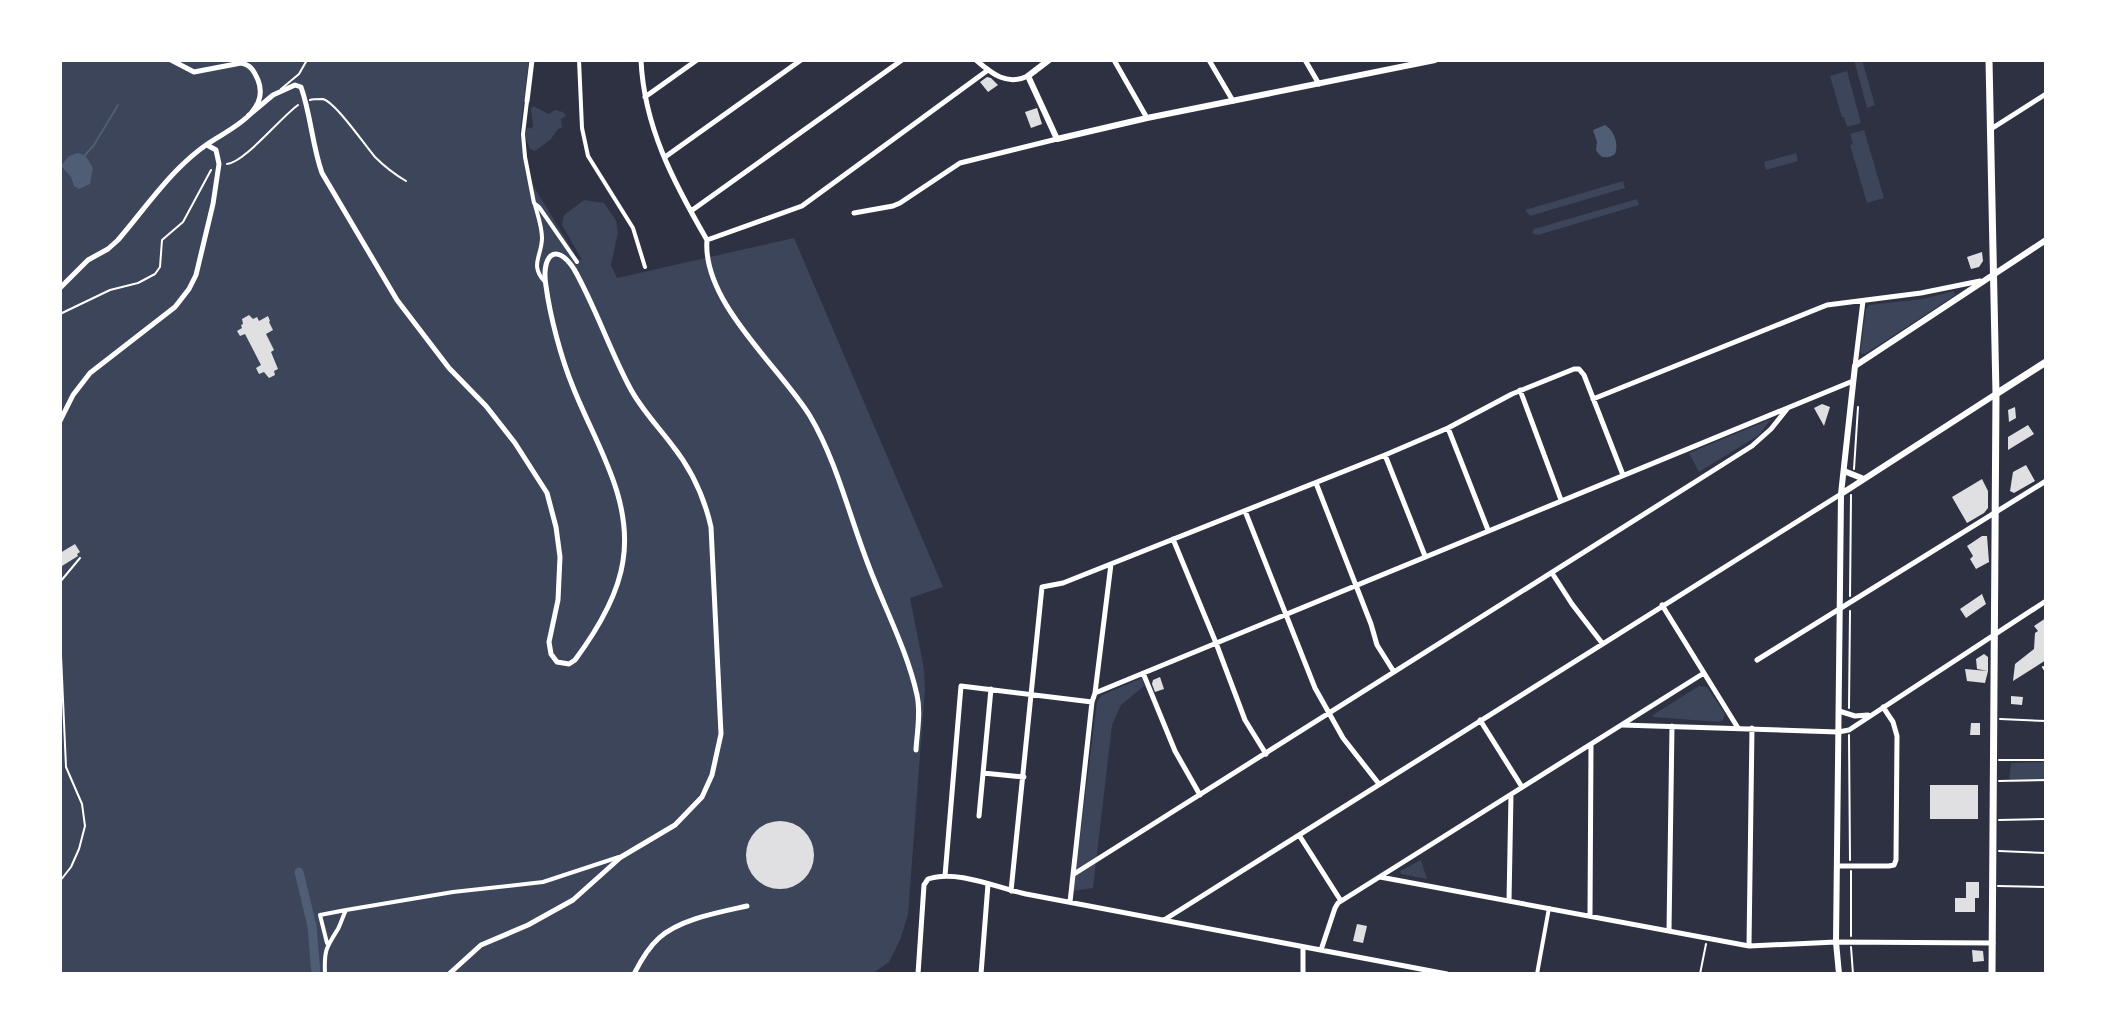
<svg xmlns="http://www.w3.org/2000/svg" width="2106" height="1034" font-family="Manrope,sans-serif">
	<rect width="100%" height="100%" fill="#2d3142"/>
	<path fill="#3c4559" d="M60,60H529L520,132L526,174L578,259L582,260L562,225L564,215L584,200L604,203L616,220L618,232L611,265L617,278L794,238L943,587L910,598L924,669L925,689L908,915L900,940L889,962L872,974H60Z
		M1854,60H1862L1875,105L1867,108Z
		M1847,71L1861,123L1847,127L1844,117H1842L1830,76Z
		M533,106L549,114L555,110L563,112L566,116L561,119L562,128L558,129L551,139L535,151L530,149C527,141 523,134 528,127L531,129L533,126L531,109Z
		M1864,130L1884,198L1867,203L1850,145L1853,144L1850,134Z
		M1796,153L1798,161L1766,170L1764,162Z
		M1623,181L1625,188L1530,216L1525,210Z
		M1637,199L1639,205L1538,235L1532,233L1534,229Z
		M1953,291L1955,294L1954,296L1865,354L1860,353L1866,309L1869,305L1923,299Z
		M1771,419L1759,435L1699,472L1689,453Z
		M1142,678L1144,686L1121,705L1112,725L1093,888L1073,891L1097,702L1102,695Z
		M1699,686L1707,687L1725,714L1723,720L1719,722L1653,717V715Z
		M2046,762V782H2009L2011,763Z
		M1421,860L1427,879L1401,874L1400,871Z"/>
	<path fill="#4f5d75" d="M1605,125C1614,130 1619,144 1615,154C1607,159 1601,159 1596,150L1597,142L1593,130Z
		M77,153L85,155L93,168L90,184L79,189L74,186L71,177L61,166L69,156Z"/>
	<g fill="none" stroke-linecap="round" stroke-linejoin="round">
		<path stroke="#4f5d75" stroke-width="2" d="M85,155L94,145L118,105"/>
		<path stroke="#4f5d75" stroke-width="9" d="M299,872L312,926L316,974"/>
	</g>
	<path fill="#e0e0e3" d="M987,77L991,78L998,85L988,92L980,82Z
		M1037,108L1042,124L1031,128L1025,112Z
		M1982,252L1983,261L1979,267L1971,269L1967,257Z
		M249,315L253,319L257,317L259,321L268,316L270,321L269,322L273,330L266,334L274,350L271,352L278,369L274,371L275,375L269,378L264,372L259,374L256,368L261,365L245,334L240,336L237,331L242,328L241,325L243,324L242,319Z
		M1822,404L1830,407L1824,426L1814,408Z
		M2015,407L2016,418L2009,422L2008,410Z
		M2028,425L2034,434L2008,450V437Z
		M2026,465L2035,481L2014,493L2010,491L2013,472Z
		M1982,479L1988,491V508L1984,513L1967,523L1952,497Z
		M1982,536H1987L1989,562L1976,569L1970,559L1973,556L1967,546Z
		M75,544L80,552L77,554L78,556L62,566L60,562V553Z
		M1982,594L1986,604L1966,618L1960,609Z
		M2046,618V660L2013,681L2015,664L2034,649L2035,633L2038,631L2034,626Z
		M1984,654L1988,657V671L1985,683L1967,681L1965,669L1988,671L1977,669L1976,659Z
		M1160,677L1164,689L1155,692L1152,684L1153,680Z
		M2011,696L2023,697L2022,705L2011,704Z
		M1971,723H1980V735H1970Z
		M1930,785H1978V819H1930Z
		M746 855a34 34 0 1 1 68 0a34 34 0 1 1-68 0Z
		M1966,882H1979V898H1975V912H1955V898H1966Z
		M1357,924L1367,926L1363,943L1353,941Z
		M1972,950L1983,951L1984,961L1973,962Z"/>
	<g fill="none" stroke-linecap="round" stroke-linejoin="round">
		<path stroke="#fff" stroke-width="2" d="M310,100C312,99 322,99 323,99C336,103 364,144 375,157C385,167 394,174 406,181
			M227,164C245,162 279,119 298,105
			M60,314L110,290L138,283L155,274L160,267L162,240L183,222L211,170
			M1854,469L1858,407
			M60,582L80,558
			M1850,596L1851,495
			M2043,667L2046,672
			M1849,708L1850,611
			M2000,719L2046,721
			M1849,735L1850,860
			M1999,760H2046
			M1999,781L2046,780
			M1999,820L2046,819
			M1999,851L2046,853
			M1851,871V936
			M1998,886L2046,887
			M1851,947L1853,974
			M1700,974L1706,944"/>
		<path stroke="#fff" stroke-width="2" d="M281,89L299,74L307,60
			M60,633L66,767L82,804L85,826L79,849L71,867L60,881
			M60,972L61,974"/>
		<path stroke="#fff" stroke-width="4" d="M579,60L582,128L588,156L633,228L645,267
			M527,101L523,134L525,157L534,203L539,207L577,262
			M535,205C538,216 542,227 542,238C542,256 529,265 545,282
			M327,943L320,915L346,910
			M325,974C324,950 326,948 338,929C341,923 343,916 346,910L453,892L543,882L619,857
			M1537,974L1549,908"/>
		<path stroke="#fff" stroke-width="5" d="M641,60C644,127 674,183 707,240C702,302 779,366 810,416C837,462 849,515 868,564C884,607 907,650 917,695C921,713 917,732 916,750
			M976,60C992,74 1007,86 1028,76
			M1114,60L1147,118
			M1209,60L1233,101
			M1305,60L1319,84
			M645,97L697,60
			M527,101L532,60
			M248,116L273,95L295,85L301,87C311,115 312,145 322,173L397,300L449,368L486,406L515,443L547,493L556,527L560,557L558,600L549,642L551,654L557,662L569,664L575,660C595,633 618,595 623,561C633,498 595,443 573,387C561,358 550,316 546,286C541,257 555,240 574,269C595,306 609,348 629,386C640,408 657,425 672,445C692,470 704,496 711,527L721,734L712,775L702,797L675,825L621,857L573,900L528,925L481,945L449,974
			M1991,129L2046,94
			M665,157L801,60
			M691,211L902,60
			M854,213L893,206L900,203L960,163L1057,139
			M707,240L802,206L988,70
			M60,288L88,260L108,249L118,240C138,217 156,191 178,169C186,161 196,152 206,145C227,130 271,113 258,80C254,71 251,65 241,63L194,72L171,60
			M1855,366L1863,301
			M1520,390L1561,500
			M1593,399L1827,305L1921,293L1980,281
			M60,421L73,395L90,373L175,307L189,289L196,275L213,204L219,164L216,150L207,145
			M1448,428L1488,530
			M1385,455L1425,556
			M1316,483L1371,624L1377,645L1394,672
			M1245,511L1315,688L1343,738L1379,784
			M1173,539L1216,643L1245,720L1266,754
			M1552,573L1572,604L1602,643
			M1662,605L1738,728
			M1757,660L2046,481
			M1143,673L1175,751L1200,795
			M1095,693L1853,381
			M1839,711L1855,716L1868,715
			M1480,720L1522,787
			M1622,725L1838,732L1849,730L2046,601
			M983,773L1024,777
			M979,816L991,689
			M1299,835L1341,901
			M1837,866H1889L1894,865L1896,860L1897,736L1893,722L1883,707
			M1074,874L1752,446L1771,429L1787,409
			M945,876L961,686L1092,702
			M1380,877L1749,946L1836,942L1993,943
			M1011,891L1042,587L1063,583L1385,455L1448,428L1512,394L1574,369H1579L1584,375L1623,475
			M1509,901L1511,795
			M1070,902L1092,702L1095,693L1111,564
			M1590,916L1591,745
			M1164,920L1841,494
			M1669,931L1672,726
			M1749,946L1752,728
			M1321,950L1335,908L1338,903L1704,673
			M634,974C640,962 649,947 659,938C680,919 720,912 747,906
			M918,974L924,885L928,879C956,869 998,888 1026,894L1447,974
			M981,974L988,884
			M1303,974V947"/>
		<path stroke="#fff" stroke-width="6" d="M1049,60L1028,76L1057,139L1147,118L1435,60
			M1844,471L1864,479
			M1841,494L1996,394
			M1839,974L1836,942L1841,494L1855,366L2046,240"/>
		<path stroke="#fff" stroke-width="7" d="M1989,60L1996,394L1992,974
			M1996,394L2046,362"/>
	</g>
	<rect width="2106" height="1034" fill="none" stroke="#ffffff" stroke-width="124"/>
</svg>
